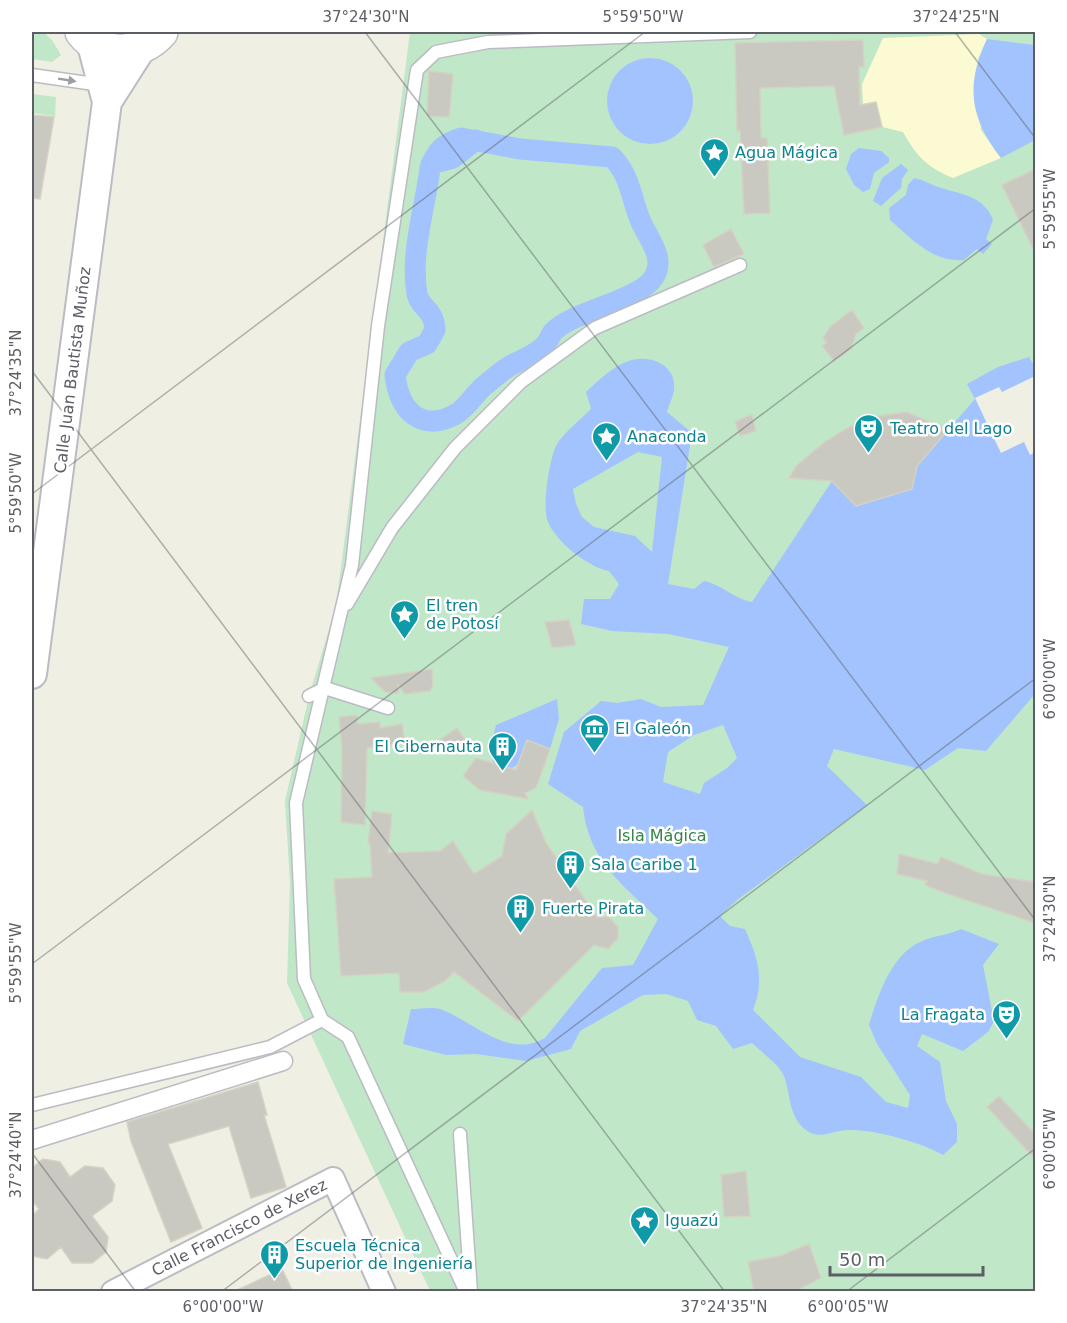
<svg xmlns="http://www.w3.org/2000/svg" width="1067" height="1323" font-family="'DejaVu Sans',sans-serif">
	<rect width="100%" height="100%" fill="#efefe4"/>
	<path fill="#c0e7c8" d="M32,32H43L52,40L61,55L52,62L32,59Z
		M410,32H1035V1291H430L287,983L290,883L285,801L309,696L336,606Z
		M32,94L56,97L55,116L32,113Z"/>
	<path fill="#fbfad2" d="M979,34L987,39L978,59L981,130L1001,158L953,178C927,167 917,157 903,132L882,127L876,102L863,105L862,84L883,38Z"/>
	<path fill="#a3c3ff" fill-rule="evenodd" d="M987,39L1035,45V140L1001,158C970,118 965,86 987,39Z
		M607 101a43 43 0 1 1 86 0a43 43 0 1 1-86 0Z
		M859,148L881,151L889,158V162L874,173L870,189L863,192L854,185L846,169L851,154Z
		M901,164L908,170L902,179L901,188L881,206L873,201L882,178Z
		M914,178C925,180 931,185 941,188C962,194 985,197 993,220L986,239L992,244L983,254L977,249L964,260C933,263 912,239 890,220L889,208L906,195L908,185Z
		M1029,357L1036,369L1035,694L986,751L958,748L925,770L834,749L827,766L867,805L737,900L720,916L730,926L745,929C758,958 765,980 753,1010L800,1057L861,1077L886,1102L908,1108L910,1095L877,1044L869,1025C878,995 892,951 925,940C937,935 949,935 961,929L999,944L983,965L994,1021L988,1032L963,1051L922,1034L917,1046L940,1062L946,1101L957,1124V1142L943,1155C920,1142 877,1130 850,1130C835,1129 820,1141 806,1130C788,1116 791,1095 784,1076C780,1065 761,1052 752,1043L733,1049L716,1026L697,1020L688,1001L666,994L643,995L580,1031L571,1049L526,1061L476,1054L446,1055L403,1044L411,1009C420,1009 434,1006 443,1010C476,1024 509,1059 545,1038L602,968L633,965L658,919C623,885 588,860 583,807L548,784L564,732L601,701L617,703L641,699L661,707L703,705L729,647L668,634L612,631L581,624L584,599H610L619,584L609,571C589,568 553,540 547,519C543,503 549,461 556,446C563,433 581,419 591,409L586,392C599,380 615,364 632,360C652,355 677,366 674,390C673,397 669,405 667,412L692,433L668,584L694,589L704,581C723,585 734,599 752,602L832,481L856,506L912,489L917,466L975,399L967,384L998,367ZM638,452L662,457L652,552L635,536L594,527L582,517L576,504L573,489ZM723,725L737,758L727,768L704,783L700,794L663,782L668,752L694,735Z
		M557,699L559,719L550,749L527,740L517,765L512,768L493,763L491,746L496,725Z"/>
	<path fill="#efefe4" d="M1035,376V452L1030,455L1024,442L1001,453L975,398L999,387L1002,392Z"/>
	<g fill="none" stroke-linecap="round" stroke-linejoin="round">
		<path stroke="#a3c3ff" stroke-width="21" d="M461,138L520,149L612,157C631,176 631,199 641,222C648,238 666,258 654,277C639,301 579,309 555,330C550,334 549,341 545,345C536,355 522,359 510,366C501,371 493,379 485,385C475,393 467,408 456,414C420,434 399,409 395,375L409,352L427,344L435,330C434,308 420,309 417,294C410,253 425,209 430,168C436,151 444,143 461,138Z
			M431,164L453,158L476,140"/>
	</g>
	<path fill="#cac9c1" stroke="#d4d2c2" stroke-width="1.5" d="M863,40L864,67H859L860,105L876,102L882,127L844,135L834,86L760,88L761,138H767L770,213L744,214L740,130L737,131L735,43Z
		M429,71L453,74L449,117L427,116Z
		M32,115L54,117L40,199L32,198Z
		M1035,169V253L1002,185Z
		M731,229L744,254L714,267L703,245Z
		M852,310L864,328L856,334L851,349L834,361L822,346L827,343L823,338L830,327Z
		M907,412L948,430L917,466L912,489L856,506L832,481L789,478L796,466L826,441L849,427L878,416Z
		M752,414L756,431L740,436L735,422Z
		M569,620L576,645L552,648L545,622Z
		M432,669L433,685L430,691L405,694L398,685L399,693L385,692L371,678Z
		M357,715L358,724L380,722V728L402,724L405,743L367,748L365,825L341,822L342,751L339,717Z
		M457,728L466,741L447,753L438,741Z
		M527,740L550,749L536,788L525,793L528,799L480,790L463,776L476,758L516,770Z
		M532,810L546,843L597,917H609L618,927V938L608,949L594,945L518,1021L454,972L445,981L424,992H400L399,973L341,976L334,879L372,877L370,844L368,843L372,811L392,814L388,853L440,851L453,841L474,874L502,856L506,834Z
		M899,854L937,864L941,857L982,874L1035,882V923L945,893L925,885L927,881L897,874Z
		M258,1082L267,1115H264L286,1187L251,1198L229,1126L168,1144L202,1228L171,1242L131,1141L127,1122Z
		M999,1096L1035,1134V1159L987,1107Z
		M43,1159L60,1162L70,1177L85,1166L103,1168L115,1185L112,1201L92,1216L108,1237L106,1252L92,1263H72L61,1247L47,1259L32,1256V1216L39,1209L32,1200V1168Z
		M746,1171L750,1216L724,1217L721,1175Z
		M809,1244L821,1278L794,1292H754L748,1262L780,1256Z
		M282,1269L293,1292H233Z"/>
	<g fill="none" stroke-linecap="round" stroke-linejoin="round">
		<defs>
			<path id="service" d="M32,75L101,85
				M347,604L392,528L455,448L521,382L595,328L740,265
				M309,696L325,688L388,708
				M32,1105L270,1047L322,1020
				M460,1134L471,1292
				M466,1292L348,1037L322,1020L304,979L296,803L352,565L378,326L417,70L436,52L488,42L750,32"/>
			<path id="pedestrian" d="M32,1140L283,1061"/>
			<path id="minor" d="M113,1292L333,1179L384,1292"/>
			<path id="tertiary" d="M91,41L107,102
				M32,674L107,102L142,47"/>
			<path id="secondary" d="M82,32C103,59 139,56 161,32"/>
		</defs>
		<use href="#service" stroke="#bbbcc3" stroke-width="15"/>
		<use href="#pedestrian" stroke="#bbbcc3" stroke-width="21"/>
		<use href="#minor" stroke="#bbbcc3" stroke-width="26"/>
		<use href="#tertiary" stroke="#bbbcc3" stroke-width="32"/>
		<use href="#secondary" stroke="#bcbec5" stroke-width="36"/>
		<use href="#service" stroke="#fff" stroke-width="12"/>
		<use href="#pedestrian" stroke="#fff" stroke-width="18"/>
		<use href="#minor" stroke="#fff" stroke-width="22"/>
		<use href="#tertiary" stroke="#fff" stroke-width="28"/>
		<use href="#secondary" stroke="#fff" stroke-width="33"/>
	</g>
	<defs><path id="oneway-solid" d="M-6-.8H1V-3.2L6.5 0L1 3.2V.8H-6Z" transform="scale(1.5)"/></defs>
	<use fill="#9d9ea3" href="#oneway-solid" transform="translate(67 80) rotate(9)"/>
	<path fill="none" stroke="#5c5e65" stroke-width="1.5" stroke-opacity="0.45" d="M365,32L1036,921M955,32L1036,139M32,371L725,1292M32,494L645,32M32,964L1036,208M32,1153L136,1292M221,1292L1036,678M846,1292L1036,1148"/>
	<defs>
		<symbol id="sight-pin" viewBox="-11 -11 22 30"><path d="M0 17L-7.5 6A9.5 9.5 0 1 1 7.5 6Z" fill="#0f9aa8" stroke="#fff"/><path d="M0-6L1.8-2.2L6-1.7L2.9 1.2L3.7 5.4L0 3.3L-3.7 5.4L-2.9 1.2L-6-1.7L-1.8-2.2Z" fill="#fff"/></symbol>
		<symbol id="theatre-pin" viewBox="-11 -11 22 30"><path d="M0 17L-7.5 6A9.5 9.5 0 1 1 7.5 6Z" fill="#0f9aa8" stroke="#fff"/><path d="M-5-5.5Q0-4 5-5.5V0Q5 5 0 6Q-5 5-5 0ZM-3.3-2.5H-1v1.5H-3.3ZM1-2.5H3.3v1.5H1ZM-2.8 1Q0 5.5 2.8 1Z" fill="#fff"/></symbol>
		<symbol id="museum-pin" viewBox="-11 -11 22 30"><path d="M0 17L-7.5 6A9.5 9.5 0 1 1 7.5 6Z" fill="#0f9aa8" stroke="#fff"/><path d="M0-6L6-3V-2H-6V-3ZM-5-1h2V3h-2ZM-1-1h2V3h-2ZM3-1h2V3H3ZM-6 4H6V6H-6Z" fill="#fff"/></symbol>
		<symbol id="building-pin" viewBox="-11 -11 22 30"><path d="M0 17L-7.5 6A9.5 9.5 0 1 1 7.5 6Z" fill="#0f9aa8" stroke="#fff"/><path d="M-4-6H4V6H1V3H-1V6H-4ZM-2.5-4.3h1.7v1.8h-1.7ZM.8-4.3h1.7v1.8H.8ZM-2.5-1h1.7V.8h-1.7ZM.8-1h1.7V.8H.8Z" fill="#fff"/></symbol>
	</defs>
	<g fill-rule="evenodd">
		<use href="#sight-pin" x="698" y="136" width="33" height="45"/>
		<use href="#theatre-pin" x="852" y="412" width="33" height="45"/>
		<use href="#sight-pin" x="590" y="420" width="33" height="45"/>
		<use href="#sight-pin" x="388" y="598" width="33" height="45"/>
		<use href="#museum-pin" x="578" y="712" width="33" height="45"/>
		<use href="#building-pin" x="486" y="730" width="33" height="45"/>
		<use href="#building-pin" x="554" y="848" width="33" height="45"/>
		<use href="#building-pin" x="504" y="892" width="33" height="45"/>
		<use href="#theatre-pin" x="990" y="998" width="33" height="45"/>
		<use href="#sight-pin" x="628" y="1204" width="33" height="45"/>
		<use href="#building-pin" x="258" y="1238" width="33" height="45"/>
	</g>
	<g text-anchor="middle" stroke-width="5" stroke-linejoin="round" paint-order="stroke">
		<g font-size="16" fill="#0d838f" stroke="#fff" text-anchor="start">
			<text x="735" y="158">Agua Mágica</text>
			<text x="890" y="434">Teatro del Lago</text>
			<text x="627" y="442">Anaconda</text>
			<text x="426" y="611">El tren<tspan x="426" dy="18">de Potosí</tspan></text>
			<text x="615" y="734">El Galeón</text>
			<text x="482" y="752" text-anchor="end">El Cibernauta</text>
			<text x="591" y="870">Sala Caribe 1</text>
			<text x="542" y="914">Fuerte Pirata</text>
			<text x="985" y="1020" text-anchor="end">La Fragata</text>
			<text x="665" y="1226">Iguazú</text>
			<text x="295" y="1251">Escuela Técnica<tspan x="295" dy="18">Superior de Ingeniería</tspan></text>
		</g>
		<g font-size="16" fill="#5c5e65" stroke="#fff">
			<text transform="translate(72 370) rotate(-83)" y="6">Calle Juan Bautista Muñoz</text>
			<text transform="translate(239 1227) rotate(-27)" y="6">Calle Francisco de Xerez</text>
		</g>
		<g font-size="16" fill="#338549" stroke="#fff">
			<text x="662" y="841">Isla Mágica</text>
		</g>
	</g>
	<rect width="1067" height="1323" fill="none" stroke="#ffffff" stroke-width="66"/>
	<path d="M830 1266v9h153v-9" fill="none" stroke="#5c5e65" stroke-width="3"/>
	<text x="839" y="1266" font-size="18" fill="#5c5e65" stroke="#ffffff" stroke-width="4.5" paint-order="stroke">50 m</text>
	<rect x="33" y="33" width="1001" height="1257" fill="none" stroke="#5c5e65" stroke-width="2"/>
	<g font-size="15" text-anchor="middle" fill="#5c5e65">
		<text x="366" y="22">37°24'30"N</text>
		<text x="643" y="22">5°59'50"W</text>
		<text x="956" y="22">37°24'25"N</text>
		<text transform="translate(1050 209) rotate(-90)" y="5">5°59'55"W</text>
		<text transform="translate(16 373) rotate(-90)" y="5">37°24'35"N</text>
		<text transform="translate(16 493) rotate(-90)" y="5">5°59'50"W</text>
		<text transform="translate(1050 679) rotate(-90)" y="5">6°00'00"W</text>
		<text transform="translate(1050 919) rotate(-90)" y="5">37°24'30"N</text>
		<text transform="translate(16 963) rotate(-90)" y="5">5°59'55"W</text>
		<text transform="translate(1050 1149) rotate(-90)" y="5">6°00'05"W</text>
		<text transform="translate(16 1155) rotate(-90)" y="5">37°24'40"N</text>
		<text x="223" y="1312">6°00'00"W</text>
		<text x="724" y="1312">37°24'35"N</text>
		<text x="848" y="1312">6°00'05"W</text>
	</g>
</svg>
